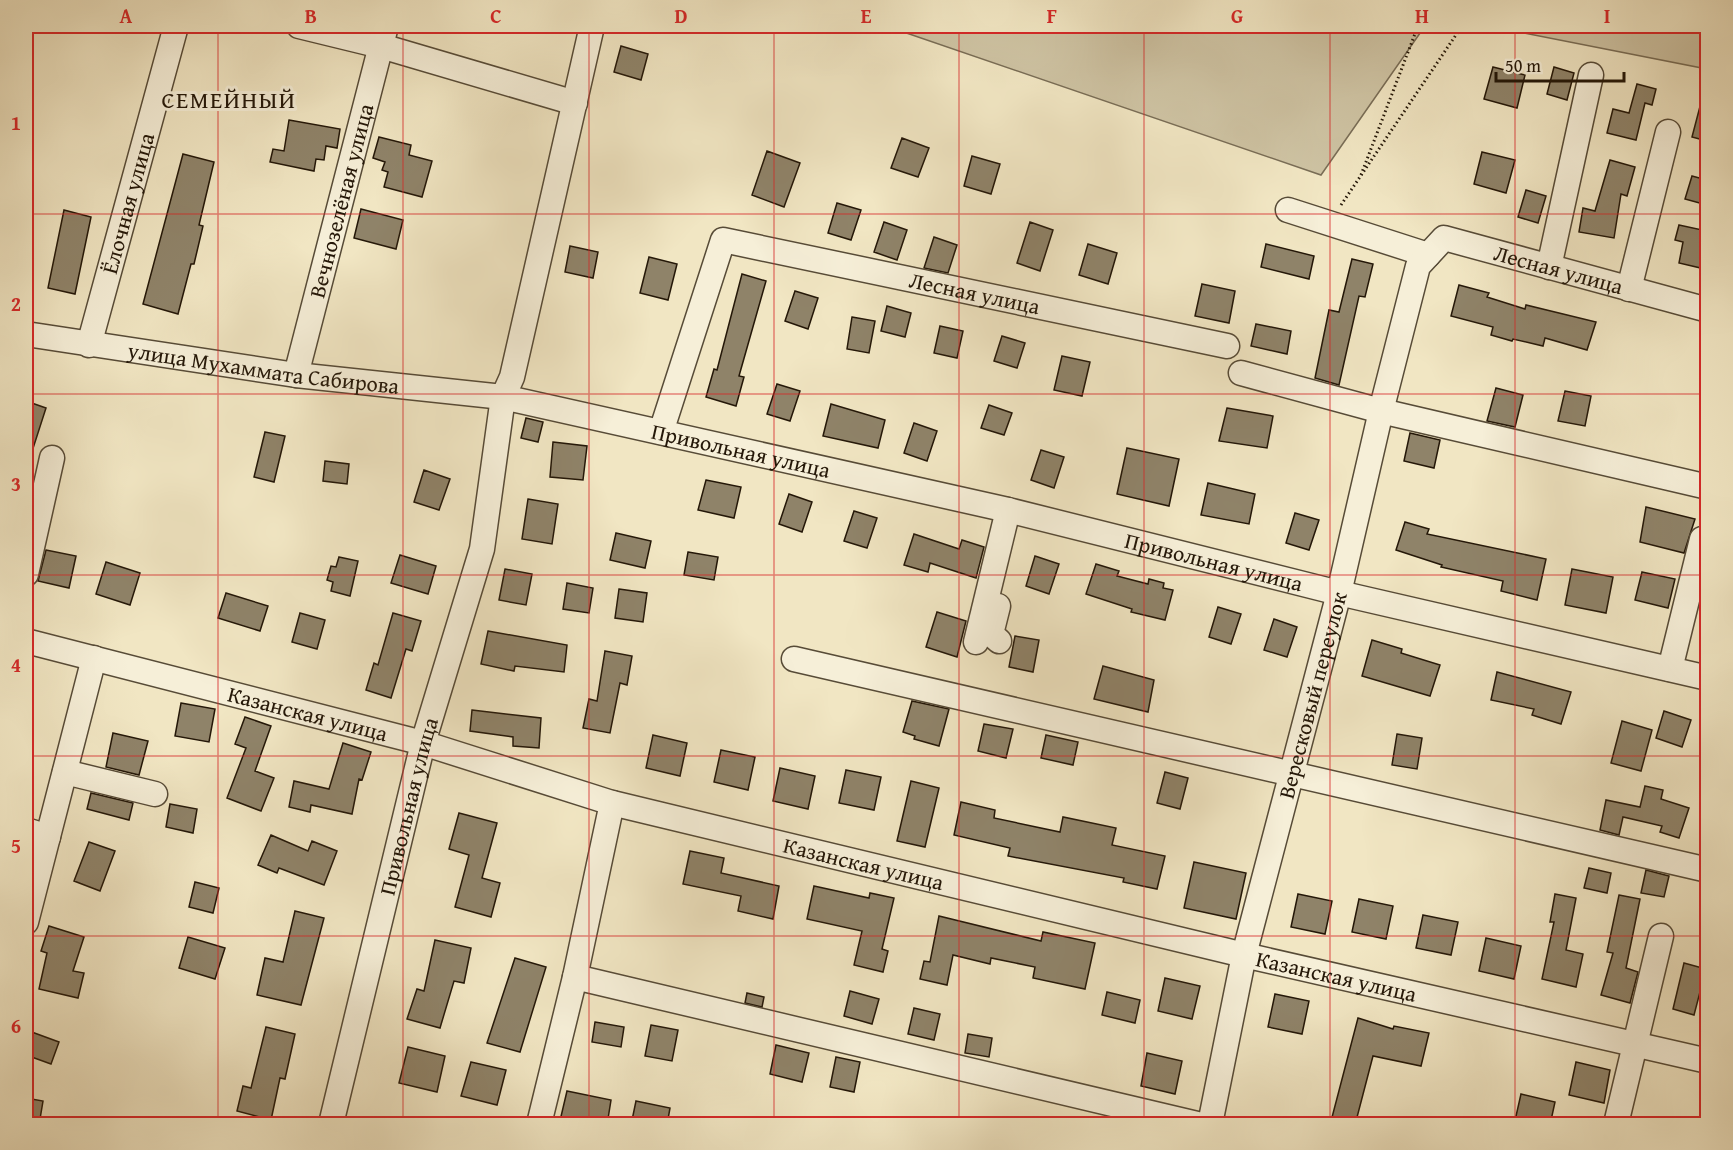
<svg xmlns="http://www.w3.org/2000/svg" width="1733" height="1150" font-family="'Gentium Book Plus',serif">
	<rect width="100%" height="100%" fill="#f1e6c3"/>
	<filter id="stains"><feTurbulence type="fractalNoise" baseFrequency=".00333" numOctaves="4"/><feColorMatrix values="0 0 0 0 .2 0 0 0 0 .09 0 0 0 0 .02 0 0 0 .5 -.17"/></filter>
	<radialGradient id="worn" r=".72"><stop offset=".6" stop-color="#630" stop-opacity="0"/><stop offset="1" stop-color="#630" stop-opacity=".3"/></radialGradient>
	<path fill="#cec3a3" stroke="#796d56" stroke-width="1.5" d="M886,26H1425L1321,175Z
		M1501,26H1707V69L1499,28Z"/>
	<path fill="#8f8369" stroke="#241708" stroke-width="1.5" d="M621,46L648,54L641,80L614,72Z
		M1493,67L1525,75L1517,108L1484,99Z
		M1554,67L1574,73L1567,100L1547,94Z
		M1637,84L1656,89L1652,105L1645,103L1636,140L1607,133L1613,109L1629,113Z
		M1703,95L1707,96V141L1692,137Z
		M289,120L340,129L337,148L326,146L324,160L316,159L314,171L270,162L273,149L284,151Z
		M379,137L411,145L409,155L432,161L422,197L384,187L388,172L382,170L385,162L373,158Z
		M902,138L929,148L918,177L891,168Z
		M767,151L800,163L784,207L752,195Z
		M1482,152L1515,160L1506,193L1474,184Z
		M183,154L214,162L199,225L203,226L194,264H191L178,314L143,304Z
		M972,156L1000,164L991,194L964,186Z
		M1610,160L1635,167L1627,196L1621,194L1614,238L1579,232L1583,208L1595,211Z
		M1692,176L1707,180V205L1685,199Z
		M1526,190L1546,196L1538,223L1518,217Z
		M837,203L861,210L851,240L828,233Z
		M361,209L403,220L396,249L354,238Z
		M64,210L91,217L75,294L48,288Z
		M884,222L907,230L897,260L874,252Z
		M1030,222L1053,230L1040,271L1017,263Z
		M1679,225L1707,231V263L1705,269L1679,263L1683,242L1675,240Z
		M934,237L957,245L948,273L924,268Z
		M1088,244L1117,253L1108,284L1079,275Z
		M1266,244L1314,256L1309,279L1261,267Z
		M570,246L598,252L593,278L565,272Z
		M649,257L677,264L668,300L640,293Z
		M1352,259L1373,264L1365,297L1359,296L1339,385L1315,378L1329,310L1339,312Z
		M742,274L766,281L739,376L744,377L736,406L706,397L714,369L717,370Z
		M1202,284L1235,291L1229,323L1195,316Z
		M1459,285L1489,293L1487,297L1525,309L1526,305L1596,322L1587,350L1545,338L1543,346L1513,339L1512,341L1491,335L1493,327L1451,316Z
		M795,291L818,298L808,329L785,321Z
		M887,306L911,313L905,337L881,331Z
		M852,317L875,321L869,353L847,349Z
		M1256,324L1291,331L1287,354L1251,346Z
		M940,326L963,331L957,358L934,353Z
		M1002,336L1025,343L1017,368L994,361Z
		M1062,356L1090,362L1082,396L1054,390Z
		M777,384L800,391L790,421L767,414Z
		M1496,388L1523,395L1515,427L1487,421Z
		M1565,391L1591,396L1585,426L1558,421Z
		M26,401L46,408L28,464L26,463Z
		M831,404L885,420L878,448L823,436Z
		M989,405L1012,413L1004,435L981,428Z
		M1227,408L1273,416L1267,448L1219,441Z
		M526,418L543,422L538,442L521,438Z
		M914,423L937,431L927,461L904,453Z
		M265,432L285,436L274,482L254,477Z
		M1410,433L1440,440L1434,468L1404,461Z
		M553,442L587,446L583,480L550,477Z
		M1127,448L1179,459L1169,506L1117,494Z
		M1041,450L1064,457L1054,488L1031,480Z
		M325,461L349,464L347,484L323,481Z
		M424,470L450,479L439,510L414,502Z
		M706,480L741,487L734,518L698,510Z
		M1208,483L1255,494L1249,524L1201,515Z
		M789,494L812,502L802,532L779,524Z
		M528,499L558,504L552,544L522,539Z
		M1646,507L1695,519L1684,553L1640,542Z
		M854,511L877,518L867,548L844,541Z
		M1295,513L1319,520L1309,550L1286,543Z
		M1405,522L1429,529L1427,534L1546,559L1537,600L1501,591L1503,581L1441,567L1442,565L1396,550Z
		M616,533L651,541L645,568L610,560Z
		M914,534L959,549L962,540L984,547L976,578L930,563L928,572L904,565Z
		M46,550L76,556L69,588L38,581Z
		M688,552L718,557L714,580L684,575Z
		M400,555L436,566L428,594L391,583Z
		M1035,556L1059,564L1049,594L1026,586Z
		M339,557L358,561L350,596L331,591L333,582L327,580L331,566L336,567Z
		M106,562L140,573L130,605L96,594Z
		M1096,564L1119,571L1117,576L1148,584L1149,579L1164,583L1163,588L1173,590L1165,620L1131,612L1132,609L1086,594Z
		M505,569L532,574L526,605L499,600Z
		M1572,569L1613,577L1606,613L1565,605Z
		M1642,572L1675,579L1668,608L1635,600Z
		M567,583L593,588L589,613L563,609Z
		M619,589L647,593L643,622L615,618Z
		M226,593L268,606L260,631L218,618Z
		M1218,607L1241,614L1231,644L1209,637Z
		M937,612L966,621L957,657L926,647Z
		M300,613L325,620L317,649L292,642Z
		M393,613L421,621L412,651L406,649L391,698L366,690L374,663L378,665Z
		M1274,619L1297,627L1287,657L1264,650Z
		M488,631L567,645L564,672L515,666L514,671L481,664Z
		M1015,636L1039,640L1033,672L1009,667Z
		M1372,640L1402,649L1401,653L1440,665L1430,696L1362,676Z
		M605,651L632,656L627,685L620,683L610,733L583,728L589,699L597,701Z
		M1103,666L1154,680L1148,712L1094,699Z
		M1497,672L1571,692L1561,724L1532,715L1534,709L1491,700Z
		M912,701L949,709L939,746L914,739L915,736L903,732Z
		M181,703L215,709L209,742L175,736Z
		M472,710L541,718L539,748L513,746V737L470,731Z
		M1664,711L1691,720L1682,747L1656,738Z
		M245,717L271,726L255,771L274,778L261,811L227,798L246,748L235,744Z
		M1622,721L1652,730L1641,771L1611,763Z
		M984,724L1013,729L1006,758L978,751Z
		M113,733L148,741L139,775L106,767Z
		M1397,734L1422,738L1417,769L1392,765Z
		M653,735L687,743L680,776L646,768Z
		M1046,735L1078,742L1073,765L1041,758Z
		M343,743L371,752L362,780L359,779L352,814L311,805L310,812L289,807L294,781L329,789Z
		M721,750L755,757L748,790L714,782Z
		M780,768L815,776L808,809L773,801Z
		M846,770L881,777L874,810L839,803Z
		M1165,772L1188,778L1180,809L1157,803Z
		M911,781L939,788L925,847L897,841Z
		M1645,786L1663,790L1661,799L1689,808L1679,838L1660,832L1662,826L1623,817L1619,835L1600,830L1606,800L1640,807Z
		M91,793L133,803L129,820L87,809Z
		M961,802L995,810L994,818L1060,832L1063,817L1116,828L1112,845L1165,856L1157,889L1123,882L1124,878L1008,856L1010,848L954,835Z
		M170,804L197,809L193,833L166,827Z
		M459,813L497,823L482,878L500,883L491,917L455,907L469,855L449,849Z
		M271,835L308,851L312,841L337,851L324,885L279,868L277,873L258,865Z
		M89,842L115,851L100,891L74,881Z
		M690,851L724,858L721,873L779,886L773,919L738,911L741,896L683,884Z
		M1194,862L1246,873L1236,919L1184,908Z
		M1589,868L1611,873L1607,893L1584,888Z
		M1646,870L1669,876L1664,897L1641,893Z
		M195,882L219,888L213,913L189,907Z
		M814,886L869,898L870,893L894,898L882,949L888,951L883,972L854,965L862,931L807,919Z
		M1298,894L1332,901L1325,934L1291,927Z
		M1555,894L1576,898L1566,950L1583,954L1576,987L1542,979L1554,922H1550Z
		M1619,895L1640,899L1626,968L1638,972L1630,1003L1601,995L1613,953L1607,952Z
		M1359,899L1393,906L1386,939L1352,932Z
		M295,911L324,918L301,1005L257,995L265,958L283,962Z
		M1423,915L1458,922L1451,955L1416,948Z
		M939,916L1041,941L1043,932L1095,943L1085,989L1033,978L1035,967L991,958L990,964L953,955L947,985L920,979L924,961L930,962Z
		M49,926L84,937L73,971L84,973L78,998L39,989L47,953L41,951Z
		M188,937L225,948L215,979L179,968Z
		M1486,938L1521,946L1514,979L1479,971Z
		M435,940L471,948L464,983L454,981L440,1028L407,1019L417,989L424,991Z
		M515,958L546,967L520,1052L487,1043Z
		M1684,963L1706,969L1694,1015L1673,1009Z
		M1165,978L1200,986L1192,1019L1158,1011Z
		M850,991L879,999L872,1024L844,1016Z
		M1107,992L1140,1000L1135,1023L1102,1015Z
		M747,993L764,997L762,1007L745,1003Z
		M1275,994L1309,1001L1302,1034L1268,1027Z
		M914,1008L940,1014L934,1040L908,1034Z
		M1358,1018L1393,1029L1394,1026L1429,1033L1421,1066L1373,1056L1355,1125H1330Z
		M595,1022L624,1027L621,1047L592,1042Z
		M651,1025L678,1030L672,1061L645,1056Z
		M266,1027L295,1034L285,1079L280,1078L271,1120L237,1111L243,1086L251,1088Z
		M29,1031L59,1042L51,1064L26,1055Z
		M968,1034L992,1038L989,1057L965,1053Z
		M776,1045L809,1053L802,1082L770,1074Z
		M408,1047L445,1056L437,1092L399,1083Z
		M1147,1053L1182,1061L1175,1094L1141,1086Z
		M836,1057L860,1062L854,1092L830,1087Z
		M471,1062L506,1070L497,1105L461,1096Z
		M1576,1062L1610,1070L1604,1103L1569,1095Z
		M567,1091L611,1100L607,1125H559Z
		M1521,1094L1555,1102L1550,1125H1514Z
		M26,1098L43,1101L39,1125H26Z
		M636,1101L670,1108L667,1125H631Z"/>
	<g fill="none" stroke-linecap="round" stroke-linejoin="round">
		<defs>
			<g id="minor">
				<path d="M299,26L381,46L575,103"/>
				<path d="M1288,210L1428,255"/>
				<path d="M1549,267L1591,75"/>
				<path d="M1629,289L1668,132"/>
				<path id="s1" d="M26,334L296,375L503,397L512,377L592,26"/>
				<path id="s2" d="M89,345L176,26"/>
				<path d="M1241,373L1381,411L1708,487"/>
				<path id="s3" d="M296,375L386,26"/>
				<path id="s4" d="M661,432L723,240L1227,346"/>
				<path d="M26,574L52,458"/>
				<path d="M998,606L991,634L999,641"/>
				<path id="s5" d="M26,641L423,743L612,803L1244,955L1708,1061"/>
				<path d="M976,642L1008,510"/>
				<path d="M794,659L1708,870"/>
				<path d="M1670,669L1702,539"/>
				<path d="M65,772L155,794"/>
				<path d="M26,830L48,837"/>
				<path d="M26,922L94,658"/>
				<path d="M575,977L1197,1124"/>
				<path id="s6" d="M331,1124L423,743L482,549L503,397L1008,510L1339,593L1708,678"/>
				<path d="M539,1124L575,977L612,803"/>
				<path id="s7" d="M1210,1124L1244,955L1339,593L1381,411L1418,266L1444,238L1708,310"/>
				<path d="M1616,1124L1661,936"/>
			</g>
		</defs>
		<use href="#minor" stroke="#574b37" stroke-width="27"/>
		<path stroke="#241708" stroke-width="3" stroke-dasharray="1.5 3" stroke-linecap="butt" d="M1361,175L1418,26
			M1341,205L1462,26"/>
		<use href="#minor" stroke="#f6efd8" stroke-width="24"/>
	</g>
	<path fill="none" stroke="#d62828" stroke-width="1.5" stroke-opacity="0.55" d="M218,26V1124M403,26V1124M589,26V1124M774,26V1124M959,26V1124M1144,26V1124M1330,26V1124M1515,26V1124M26,214H1708M26,394H1708M26,575H1708M26,756H1708M26,936H1708"/>
	<g text-anchor="middle" stroke-width="6" stroke-linejoin="round" paint-order="stroke">
		<g font-size="22" fill="#241708" stroke="#f6efd8">
			<text dy="8" stroke="none"><textPath href="#s3" startOffset="180">Вечнозелёная улица</textPath></text>
			<text dy="8" stroke="none"><textPath href="#s2" startOffset="147">Ёлочная улица</textPath></text>
			<text dy="8" stroke="none"><textPath href="#s7" startOffset="1040">Лесная улица</textPath></text>
			<text dy="8" stroke="none"><textPath href="#s4" startOffset="459">Лесная улица</textPath></text>
			<text dy="8" stroke="none"><textPath href="#s1" startOffset="240">улица Мухаммата Сабирова</textPath></text>
			<text dy="8" stroke="none"><textPath href="#s6" startOffset="992">Привольная улица</textPath></text>
			<text dy="8" stroke="none"><textPath href="#s6" startOffset="1478">Привольная улица</textPath></text>
			<text dy="8" stroke="none"><textPath href="#s7" startOffset="441">Вересковый переулок</textPath></text>
			<text dy="8" stroke="none"><textPath href="#s5" startOffset="291">Казанская улица</textPath></text>
			<text dy="8" stroke="none"><textPath href="#s6" startOffset="327">Привольная улица</textPath></text>
			<text dy="8" stroke="none"><textPath href="#s5" startOffset="867">Казанская улица</textPath></text>
			<text dy="8" stroke="none"><textPath href="#s5" startOffset="1353">Казанская улица</textPath></text>
		</g>
		<g font-size="24" letter-spacing="1.5" fill="#241708" stroke="#f6efd8">
			<text x="229" y="108">СЕМЕЙНЫЙ</text>
		</g>
	</g>
	<rect width="1733" height="1150" fill="none" stroke="#f1e6c3" stroke-width="66"/>
	<path d="M1496 72v9h128v-9" fill="none" stroke="#241708" stroke-width="3"/>
	<text x="1505" y="72" font-size="18" fill="#241708" stroke="#f6efd8" stroke-width="4.5" paint-order="stroke">50 m</text>
	<rect x="33" y="33" width="1667" height="1084" fill="none" stroke="#d62828" stroke-width="2"/>
	<g font-size="20" text-anchor="middle" font-weight="bold" fill="#d62828">
		<text x="126" y="23">A</text>
		<text x="311" y="23">B</text>
		<text x="496" y="23">C</text>
		<text x="681" y="23">D</text>
		<text x="866" y="23">E</text>
		<text x="1052" y="23">F</text>
		<text x="1237" y="23">G</text>
		<text x="1422" y="23">H</text>
		<text x="1607" y="23">I</text>
		<text x="16" y="130">1</text>
		<text x="16" y="311">2</text>
		<text x="16" y="491">3</text>
		<text x="16" y="672">4</text>
		<text x="16" y="853">5</text>
		<text x="16" y="1033">6</text>
	</g>
	<rect width="100%" height="100%" filter="url(#stains)"/>
	<rect width="100%" height="100%" fill="url(#worn)"/>
</svg>
